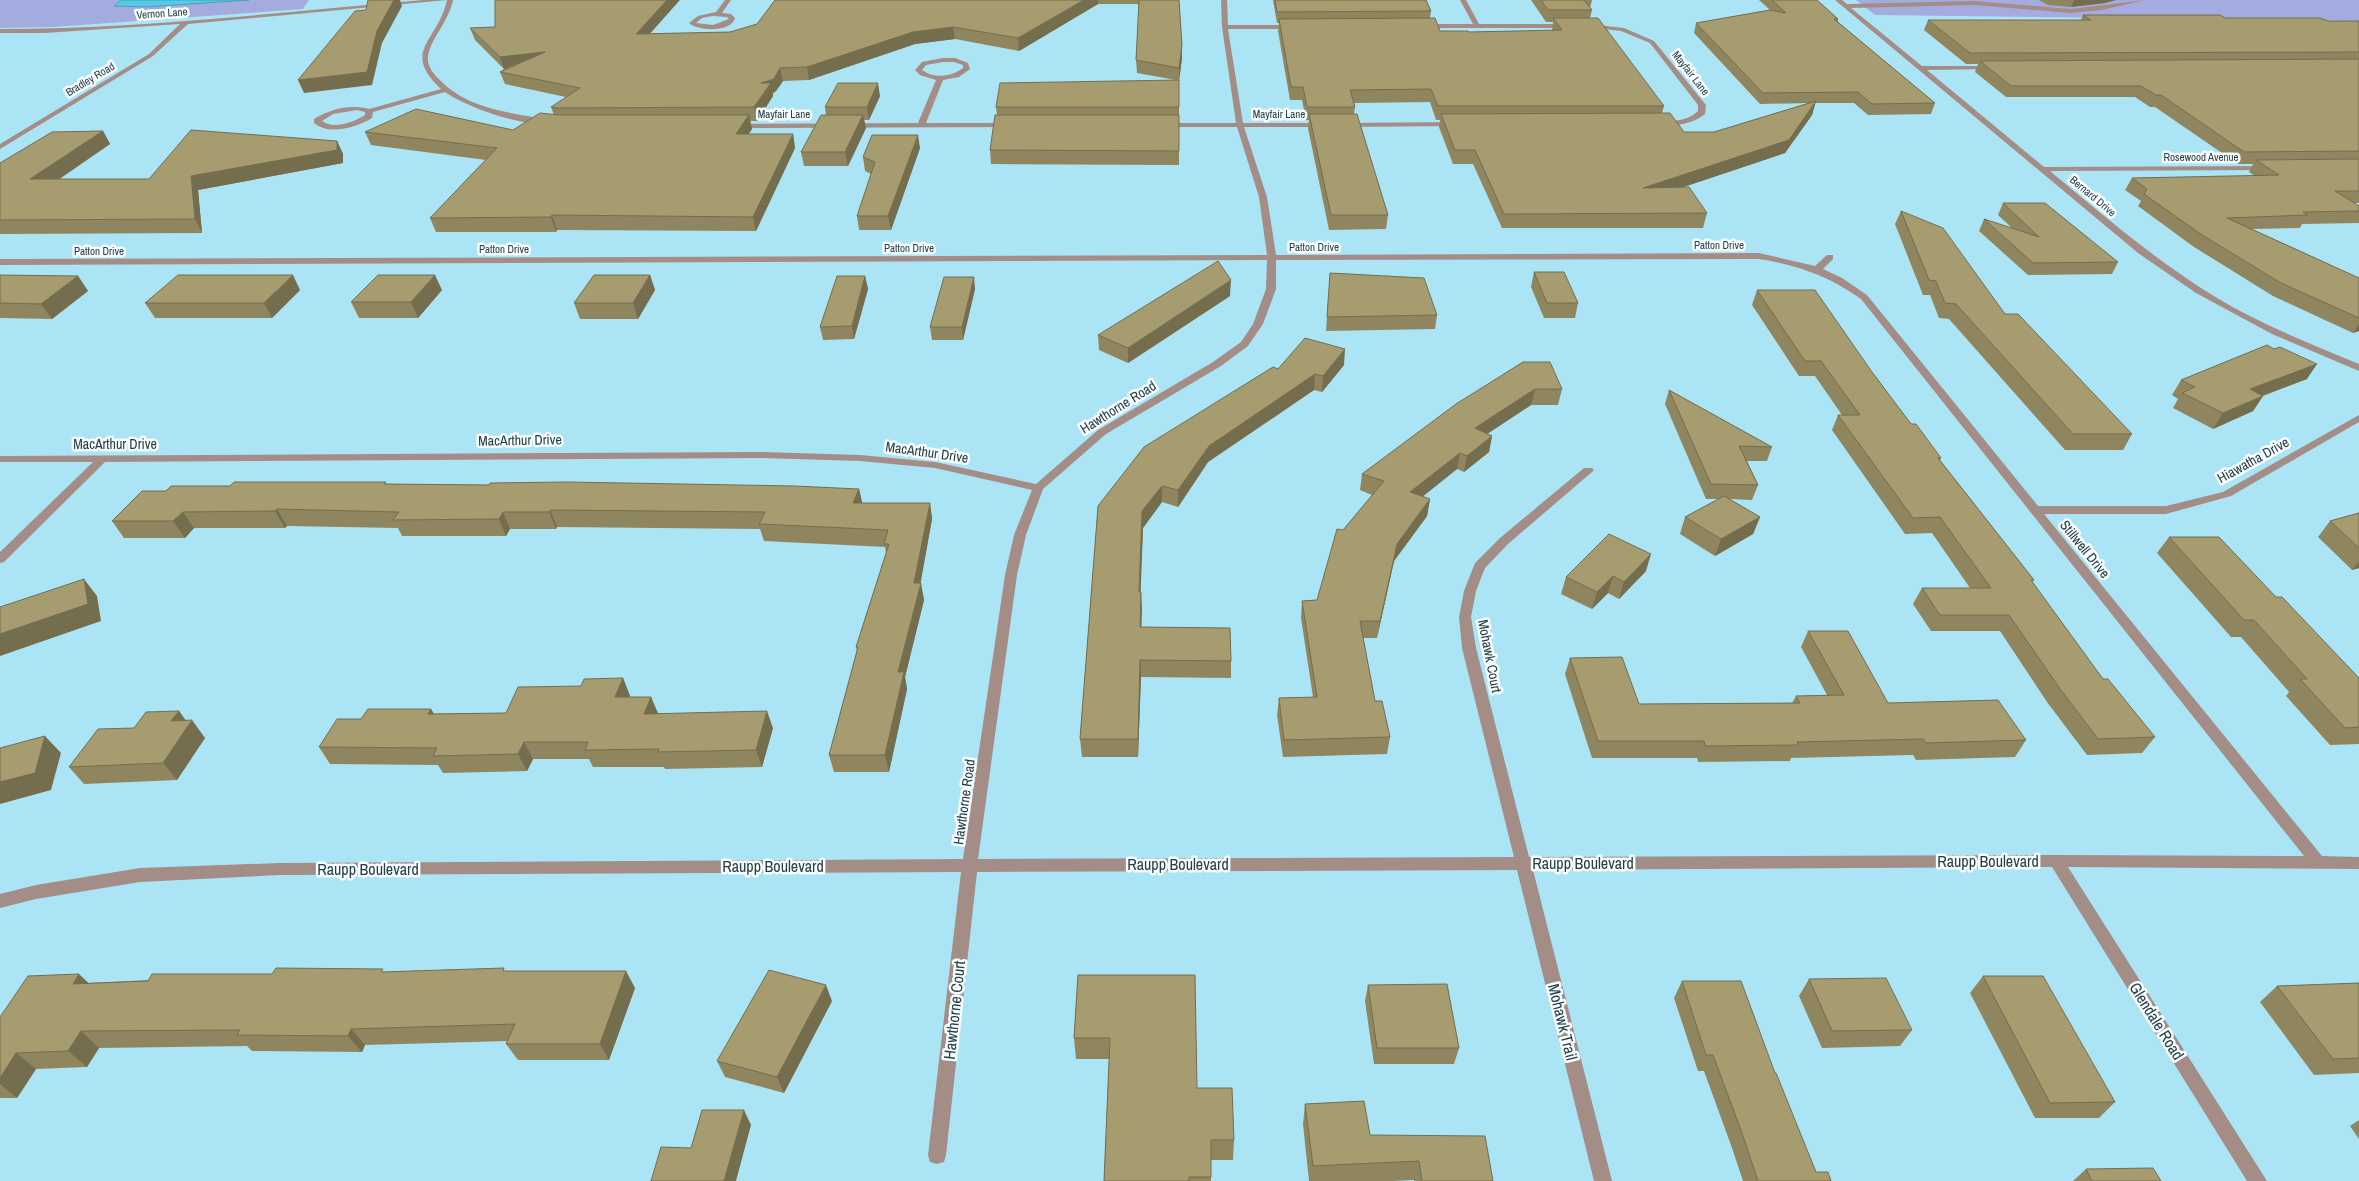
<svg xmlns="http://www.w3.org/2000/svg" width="2359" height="1181" font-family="'Archivo Narrow',sans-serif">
	<rect width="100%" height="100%" fill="#abe5f5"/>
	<path fill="#a4acdf" d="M0,0H309L303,9L53,27L0,28Z
		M1856,0H2359V21L1875,15Z"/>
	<path fill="#57cae7" stroke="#49a0b6" d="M121,0H249L146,7L114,6Z"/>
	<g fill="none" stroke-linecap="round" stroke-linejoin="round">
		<path fill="#a38d86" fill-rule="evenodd" d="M423,0H453C449,21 431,38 428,56C427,66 433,73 439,79C468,110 510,112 549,120V124C523,127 466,107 445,92L373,112L372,118C357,127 329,136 314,123V119C331,109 349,104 369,109L441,89C400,50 438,42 447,0L188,24L153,56L0,149V144L149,54L180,24L45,33H0V29C141,29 282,12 423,0ZM357,110L365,112V115C354,122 334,130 322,121L333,114Z
			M725,0H731L722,13L731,14L735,18C732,32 699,32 689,23L698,16L716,12ZM712,16L727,17L729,19L713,25L696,23L702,18Z
			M1221,0H1227L1228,25H1294L1297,27L1294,29H1228L1243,123H1323L1327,125L1323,127H1244L1267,197L1276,255L1759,253L1815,266L1827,255H1833V259L1823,269L1842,278L1867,295L2038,506H2166L2223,492L2359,415V422L2231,496L2166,514H2044L2322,856L2359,857V869L2068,867L2267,1181H2247L2052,867L1533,870L1612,1181H1594L1517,870L977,872L946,1155L944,1162L937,1164L930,1162L928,1155L961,872L279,875L140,882L36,899L0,908V894L36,885L140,868L279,863L963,859L1005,575L1014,535L1032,490L935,468L860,461L760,458L105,462L4,562L0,563V552L93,462H0V456L760,452L860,455L935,462L1036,484L1098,430L1213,362L1241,342L1253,324L1266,289L1267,260L0,265V259L1267,255L1259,197L1237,127H1163L1159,125L1163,123H1236L1222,27ZM1759,259C1797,265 1829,276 1861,299L2304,856L2056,855L1529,857L1476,648L1471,617L1476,591L1485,568L1508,544L1592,472L1594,470L1592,468H1584L1500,538L1475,563L1464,591L1459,617L1462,648L1514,857L978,859L1017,575L1026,535L1043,489L1106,434L1221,366L1248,346L1263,324L1276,289V260Z
			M1460,0H1466L1479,24H1569L1572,26L1569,28H1422L1419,26L1422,24H1473Z
			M1835,0H1842L1847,4L1974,1L2071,9L2145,0L2102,10L2071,13L1974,5L1851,8L1922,66H1996L1997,67L1994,69L1927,70L2044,167L2270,166L2271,168L2267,170L2050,171C2099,212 2147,253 2201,288C2250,320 2306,342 2359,364V371L2272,334L2196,293L2138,253Z
			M1589,24L1624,28L1654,41L1706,105L1705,114C1693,124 1674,127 1658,125V121H1661C1675,121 1688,121 1698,111V105L1650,43L1621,31L1587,27Z
			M943,58H955L968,63L970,69L959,77L943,80L926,123H1014V127L736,128L732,126L736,124L918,123L936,80L920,75L915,70L922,62ZM943,62H954L963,65V68C951,77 934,79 922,70L926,65Z
			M1459,122L1460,124L1456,126L1343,127L1339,125L1343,123Z"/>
	</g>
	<path fill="#8f865f" d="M775,0H1179L1182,45V58L1179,81V165L991,164L990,150L997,115L996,107L1176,80L1137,73L1136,60L1139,4H1098L1019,51L955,39L915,44L809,80L783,81L776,91L773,93V96L757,121H750L752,129L748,134H793L795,148L756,231L557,230L556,232H436L430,218L486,160L371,145L365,132L513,130L554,115L551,107L566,97L505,84L500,72L504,69L475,40L470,28L495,27L650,34L730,32L757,24Z
		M1273,0H1426L1431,11L1430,18L1440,31L1469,32L1552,31L1553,22H1546L1531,0H1592L1590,8L1592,10L1590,18L1664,106L1662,113L1684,132H1714L1809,103L1760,104L1694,33L1696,23L1770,10L1759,0H1817L1838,19V22L1935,103L1931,114L1868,115L1854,103H1815L1812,115L1785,153L1683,187L1707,213L1703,228H1502L1473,164H1453L1439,127L1440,120H1436L1430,102L1354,103L1355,107L1354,114L1388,215L1386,229L1329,230L1308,128L1309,120H1306L1302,100H1290L1278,31L1279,23H1277Z
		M2039,0H2116L2105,3L2071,7L2048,5Z
		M2083,15L2225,18L2328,21H2359V203H2355L2359,206V223L2302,224L2300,228L2252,229L2359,278V331L2353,333L2273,296L2194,247L2138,206L2141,201L2125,190L2132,178L2255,176L2249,172L2253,164H2238L2155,107H2150L2135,97H2006L1975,72L1978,64H1966L1924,30L1928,20H2081Z
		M880,96L869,120H864L866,128L848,166H804L801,152L826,115L825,107Z
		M103,131L110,144L59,179H149L337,141L343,154V163L198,190L202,233L0,234V163Z
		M920,148L891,230H859L857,216L871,174L865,171L863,157Z
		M2003,203L2118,262L2112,274L2028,275L1979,231L1984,219L2012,228L1998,215Z
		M1901,211L2005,314L2132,434L2123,450H2065L1949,319L1939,318L1930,295H1923L1895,224Z
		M1534,272L1578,303L1575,318H1544L1531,287Z
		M1330,273L1437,315L1435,329L1326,331Z
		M0,275L78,276L88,291L52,319L0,318Z
		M650,275L655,290L638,319H580L574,303Z
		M865,276L868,289L854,339L823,340L820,327Z
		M975,289L963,340H932L930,327Z
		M300,290L272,318H155L145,303Z
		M442,290L418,318H359L351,302Z
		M1757,290L1872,372L1911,424L1941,458L1940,460L2034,580L2032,582L2103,679L2155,737L2142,753L2087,755L2047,702L2000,631H1931L1913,604L1922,588H1970L1932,533L1905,534L1832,430L1838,415H1842L1815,376H1799L1752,305Z
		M1230,296L1128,363L1099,350L1098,335Z
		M1523,362L1562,389L1558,405H1531L1487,434L1492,436L1489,452L1464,472L1457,469L1422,497L1430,499L1427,516L1394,561L1377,638H1363L1375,701L1390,737L1387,754L1283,757L1277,715L1279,698L1313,697L1301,618L1302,601L1317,600L1343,530L1372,495L1360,490L1362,474Z
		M1344,365L1322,392L1314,390L1208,462L1178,507L1162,502L1143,528L1140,592H1141V627L1231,661V678L1141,677L1138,757H1082L1080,739L1098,506L1278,369Z
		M2307,379L2263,396L2253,411L2213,429L2173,408L2178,399L2172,395L2181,380Z
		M1669,390L1772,447L1767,461H1747L1758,485L1752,500L1730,499L1760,517L1753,534L1715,556L1680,534L1685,517L1718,499H1706L1665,404Z
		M388,484L859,489L862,503H930L932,519L920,583L924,600L905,677L907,689L889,772H834L829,755L857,651L856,647L886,553L885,547L764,541L760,529L557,527L556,529H510L506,536H402L398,528L287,526L285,528H194L185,538H124L112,521L166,491L230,486Z
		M2359,512V568L2352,570L2318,537L2330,521L2358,513Z
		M2169,537L2276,597L2359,678V744L2330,745L2286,696L2289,692L2241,637H2231L2157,553Z
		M1646,571L1619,599L1608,593L1592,609L1561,594L1566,577Z
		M1808,631L1888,703L2026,740L2015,757L1916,760L1913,755L1791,758L1790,761L1698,762L1697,758H1592L1565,674L1570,658L1639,704L1792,703L1796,696L1827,695L1801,647Z
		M623,678L630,696V697H651L658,713L773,728L762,767L665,769L664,767H593L589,759H533L527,771L443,773L438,765L330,764L319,747L361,719L431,709L434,714L506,713L581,686Z
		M179,711L186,721L205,738L177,780L84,784L69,767L134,728Z
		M506,971L635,988L609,1060H518L506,1044L508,1041L365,1045L362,1052L252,1051L247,1046L99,1048L87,1067L36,1069L17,1098H0V1017L89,983L272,974L385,972Z
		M1078,975L1197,1088L1234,1140L1233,1160H1211V1181H1104L1109,1059H1076L1074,1038Z
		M1983,976L2115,1102L2099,1118H2035L1970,993Z
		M1809,979L1912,1030L1900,1046L1822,1048L1799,996Z
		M1682,981L1775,1073L1816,1172L1831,1181H1743L1732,1148L1704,1071H1698L1674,998Z
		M2359,983V1073L2314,1075L2260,1002L2277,986Z
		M1368,985L1459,1048L1454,1064H1374L1365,1001Z
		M832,1001L784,1093L725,1077L717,1061Z
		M1305,1104L1370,1135L1493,1181H1414V1180L1393,1181H1309L1303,1124Z
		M2359,1120V1139L2350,1126Z
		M2086,1169L2161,1181H2073Z"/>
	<path fill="#746d4e" d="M374,0H402H400L402,6L382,43L372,85L304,93L298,80L367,72Z
		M667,0H680L639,46L636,34Z
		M1084,0H1098V4L1019,51L1018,38Z
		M2074,0H2116L2105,3L2071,7Z
		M953,27L955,39L915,44L809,80L807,67L913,32Z
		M1182,45V58L1179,81V68Z
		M545,52L504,69L500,57Z
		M780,68L783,81L776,91L773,93V96L757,121L754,107L761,83Z
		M878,83L880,96L869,120L867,107Z
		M1816,101L1812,115L1785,153L1639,202L1643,188Z
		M749,115L752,129L740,148L736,134Z
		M863,115L866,128L848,166L845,152Z
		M103,131L110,144L39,193L30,179Z
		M793,134L795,148L756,231L753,217Z
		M918,135L920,148L891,230L888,216Z
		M337,141L343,154V163L198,190L202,233L195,219L191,176Z
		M552,215L557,230L556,232L551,217Z
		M293,275L300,290L272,318L264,303Z
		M435,275L442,290L418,318L411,302Z
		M650,275L655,290L638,319L633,303Z
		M78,276L88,291L52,319L41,304Z
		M865,276L868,289L854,339L852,326Z
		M974,277L975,289L963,340L962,327Z
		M1231,280L1230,296L1128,363V348Z
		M2359,324V331L2353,333Z
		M1345,349L1344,365L1322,392L1323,376Z
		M2317,364L2307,379L2240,404L2250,389Z
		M1315,374L1314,390L1208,462L1178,507V490L1209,446Z
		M1535,389L1531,405L1472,444L1475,428Z
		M2263,396L2253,411L2213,429L2223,413Z
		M1492,436L1489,452L1464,472L1467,456Z
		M1460,453L1457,469L1407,509L1410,492Z
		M1162,486V502L1143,528L1140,609L1139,592L1142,511Z
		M859,489L863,506L853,503Z
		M1430,499L1427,516L1394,561L1377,638L1380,621L1397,544Z
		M930,503L932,519L919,592L921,583L924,600L905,677L907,689L889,772L885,755L898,672L914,583Z
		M277,509L287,526L285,528L275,511Z
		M550,510L557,527L556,529L549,512Z
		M183,512L194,528L185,538L173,521Z
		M503,512L510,529L506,536L499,519Z
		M1760,517L1753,534L1715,556L1721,539Z
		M1651,554L1646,571L1619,599L1624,582Z
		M2359,562V568L2352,570Z
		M1613,576L1608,593L1592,609L1597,592Z
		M84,579L97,596L101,621L0,656V634Z
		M1141,592L1142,609L1141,644L1140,627Z
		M1140,660L1141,677L1138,757V739Z
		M623,678L630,696L622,714L615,697Z
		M651,697L658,714H644Z
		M431,709L441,727L428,714Z
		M179,711L189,725L192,720L205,738L177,780L163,763L171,721Z
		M767,711L773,728L762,767L756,750Z
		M45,736L61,753L51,790L0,804V782Z
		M524,742L533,759L527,771L518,754Z
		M626,971L635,988L609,1060L600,1044Z
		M79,974L97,991L73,984Z
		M826,985L832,1001L784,1093L777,1077Z
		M351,1029L365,1045L362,1052L348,1036Z
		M81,1031L99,1048L87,1067L68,1051Z
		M16,1053L36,1069L17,1098L0,1084V1078Z
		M744,1110L751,1125L736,1181H724Z"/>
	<path fill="#a69c6f" stroke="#746d4e" d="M368,0H394L377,31L367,72L298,80L355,11L366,10Z
		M495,0H667L636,34L730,32L757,24L775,0H1084L1018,38L953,27L913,32L807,67L780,68L774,79L761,83H771L754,107L559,108L551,107L580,88L500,72L545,52L500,57L470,28L495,27Z
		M1139,0H1179L1182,45L1179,68L1136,60Z
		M1275,0H1426L1431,11L1277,12Z
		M1541,0H1584L1592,10H1548Z
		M1772,0H1817L1838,19H1834L1935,103L1872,104L1858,92L1763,93L1696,23L1770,10L1786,13Z
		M2083,15H2220L2225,18H2320L2328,21H2359V52L1970,53L1928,20H2091Z
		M1435,18L1440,31H1468L1469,32L1562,30L1553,18H1598L1664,106H1438L1431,89L1350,90L1355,107H1307L1303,87H1291L1279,19Z
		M2359,59V151L2244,152L2161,95H2156L2141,86H2011L1980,61Z
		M1179,80V107H996L1000,83Z
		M838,83H878L867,107H825Z
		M1816,101L1789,140L1643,188L1689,187L1707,213L1504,214L1475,150H1455L1441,114L1670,113L1684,132H1714Z
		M416,109L513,130L540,113L559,115H749L736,134H793L753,217L552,215L551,217L430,218L497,148L365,132Z
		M1309,114H1357L1388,215H1331Z
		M821,115H863L845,152H801Z
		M995,115H1179V151L990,150Z
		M191,130L337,141V150L191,176L195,219L0,220V163L52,132L103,131L30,179H149Z
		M872,135H918L888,216H857L875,162L863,157Z
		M2359,159V191H2335L2359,206V211L2303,212L2308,215L2227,218L2359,278V318L2281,283L2202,235L2144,194L2147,189L2132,178L2279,175L2256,160Z
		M2003,203H2045L2118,262L2033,263L1984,219L2039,237Z
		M1901,211L1943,228L2005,314H2018L2132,434H2073L1956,304L1945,303L1936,281L1929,280Z
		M1218,261L1231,280L1128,348L1098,335Z
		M1534,272H1564L1578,303H1547Z
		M1330,273L1424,278L1437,315L1327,317Z
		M0,275L78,276L41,304L0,303Z
		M178,275H293L264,303H145Z
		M378,275H435L411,302H351Z
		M594,275H650L633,303H574Z
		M837,276H865L852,326L820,327Z
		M944,277H974L962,327H930Z
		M1757,290H1815L1872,372L1911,424H1916L1941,458H1938L2034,580H2031L2103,679H2108L2155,737L2098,739L2058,686L2009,615H1940L1922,588H1991L1940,517L1913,518L1838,415H1860L1821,361H1805Z
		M1305,338L1345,349L1323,376L1315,374L1209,446L1178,490L1162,486L1142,511L1139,592H1141L1140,627L1230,628L1231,661L1140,660L1138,739H1080L1098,506L1144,447L1273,367L1278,369Z
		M2267,345L2274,349L2280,347L2317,364L2250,389L2263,396L2223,413L2182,393L2195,387L2181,380Z
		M1523,362H1550L1562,389H1535L1475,428L1492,436L1467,456L1460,453L1410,492L1430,499L1397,544L1380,621H1360L1375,701H1382L1390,737L1284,740L1279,698L1317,697L1302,601L1317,600L1337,529L1343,530L1384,481L1362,474L1456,404Z
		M1669,390L1772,447L1739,446L1758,485L1711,484Z
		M234,482H386L384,484L489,485L490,483L567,482L795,486L859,489L853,503H930L914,583H921L898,672H904L885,755H829L858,647H856L889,544H884L888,530L759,524L765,512L550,510L549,512H503L499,519L393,520L399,512L277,509L275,511L183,512L173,521H112L142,491H166L171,486H230Z
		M1724,496L1760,517L1721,539L1685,517Z
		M2359,513V548L2330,521Z
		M1609,534L1651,554L1624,582L1613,576L1597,592L1566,577Z
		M2169,537H2219L2276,597H2282L2359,678V727L2345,728L2300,679H2307L2254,620H2244Z
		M84,579L88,604L0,634V607Z
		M1808,631H1848L1888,703L1998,700L2026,740L1926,743L1923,739L1797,742L1798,745L1705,746L1704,741H1598L1570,658L1622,657L1639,704L1800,703L1796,696L1844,695Z
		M623,678L615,697H651L644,714L767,711L756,750L658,752L659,749L585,750L588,742H524L518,754L433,756L437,748L319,747L337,719H361L368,709H431L428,714L506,713L518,687L581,686L584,679Z
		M179,711L171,721L192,720L163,763L69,767L98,729L134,728L146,712Z
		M45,736L35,773L0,782V748Z
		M276,968L383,969L381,972L504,968L503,971H626L600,1044H506L515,1024L351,1029L348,1036L237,1035L240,1030L81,1031L68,1051L16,1053L0,1078V1017L28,976L79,974L73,984L148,981L152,974H272Z
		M769,970L826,985L777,1077L717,1061Z
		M1078,975H1195L1197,1088H1232L1234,1140H1211V1177H1189V1181H1104L1110,1038H1074Z
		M1983,976H2043L2115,1102L2050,1103Z
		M1886,978L1912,1030L1832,1031L1809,979Z
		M1682,981H1741L1775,1073H1776L1816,1172H1828L1831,1181H1758L1742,1133L1713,1055H1706Z
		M2359,983V1058L2333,1059L2277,986Z
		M1447,984L1459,1048H1377L1368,985Z
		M1364,1101L1370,1135L1485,1136L1493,1181H1422L1419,1161L1313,1166L1305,1104Z
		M702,1110H744L724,1181H651L661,1147L691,1148Z
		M2153,1168L2161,1181H2092L2086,1169Z"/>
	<g text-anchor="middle" stroke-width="5" stroke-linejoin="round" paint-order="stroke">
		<g font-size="11" fill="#273e44" stroke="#f7fcfe">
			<text transform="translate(162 13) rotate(-4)" y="4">Vernon Lane</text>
			<text transform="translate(1691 73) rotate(52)" y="4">Mayfair Lane</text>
			<text transform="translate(90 79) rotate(-31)" y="4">Bradley Road</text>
			<text x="784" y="118">Mayfair Lane</text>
			<text x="1279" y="118">Mayfair Lane</text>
			<text x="2201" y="161">Rosewood Avenue</text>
			<text transform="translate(2093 196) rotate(40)" y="4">Bernard Drive</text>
			<text x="1719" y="249">Patton Drive</text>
			<text x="1314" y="251">Patton Drive</text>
			<text x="909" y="252">Patton Drive</text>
			<text x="504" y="253">Patton Drive</text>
			<text x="99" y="255">Patton Drive</text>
		</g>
		<g font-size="14" fill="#273e44" stroke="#f7fcfe">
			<text transform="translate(1118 407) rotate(-32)" y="5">Hawthorne Road</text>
			<text transform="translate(520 440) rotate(-1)" y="5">MacArthur Drive</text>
			<text x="115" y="449">MacArthur Drive</text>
			<text transform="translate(927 452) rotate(8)" y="5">MacArthur Drive</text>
			<text transform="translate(2253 460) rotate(-29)" y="5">Hiawatha Drive</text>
			<text transform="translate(2085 549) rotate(51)" y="5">Stillwell Drive</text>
			<text transform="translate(1490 656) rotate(79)" y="5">Mohawk Court</text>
			<text transform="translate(964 802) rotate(-82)" y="5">Hawthorne Road</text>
		</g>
		<g font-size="16" fill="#273e44" stroke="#f7fcfe">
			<text x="1988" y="867">Raupp Boulevard</text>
			<text x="1583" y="869">Raupp Boulevard</text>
			<text x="1178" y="870">Raupp Boulevard</text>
			<text x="773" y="872">Raupp Boulevard</text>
			<text x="368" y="875">Raupp Boulevard</text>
			<text transform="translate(954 1010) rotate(-84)" y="6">Hawthorne Court</text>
			<text transform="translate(2157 1021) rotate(58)" y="6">Glendale Road</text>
			<text transform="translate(1563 1022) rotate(76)" y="6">Mohawk Trail</text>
		</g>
	</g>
</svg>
